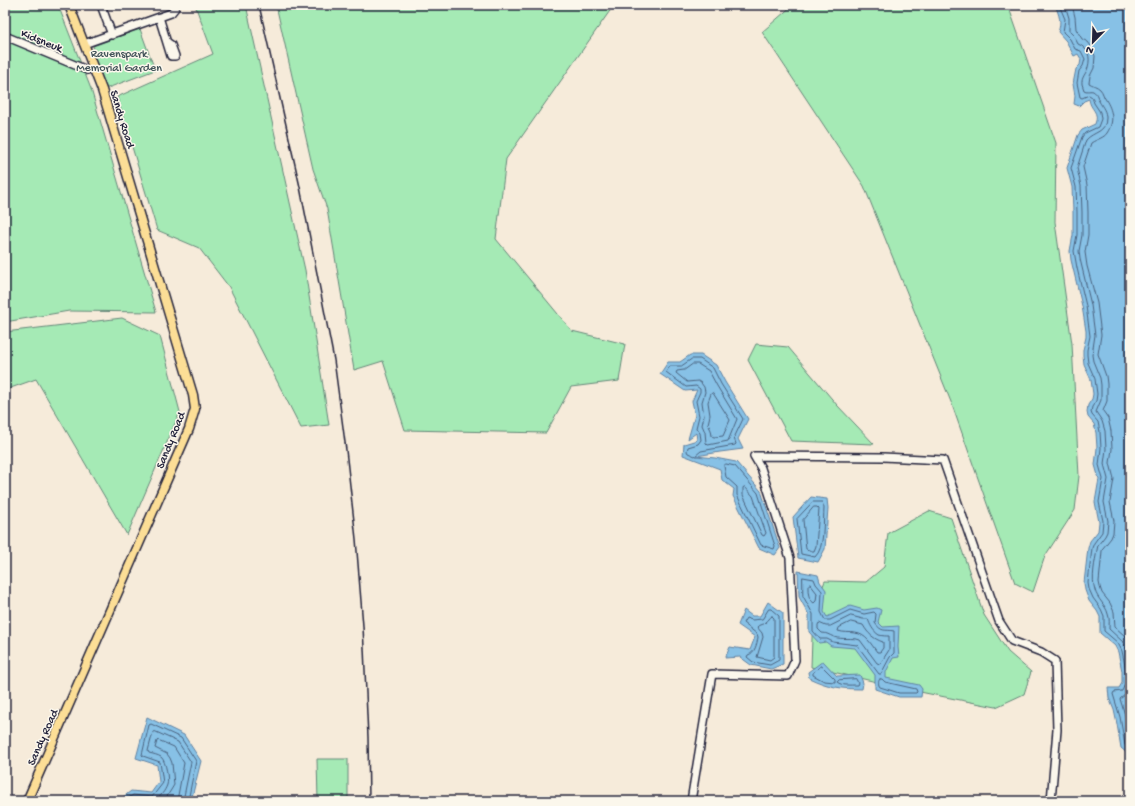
<svg xmlns="http://www.w3.org/2000/svg" width="1135" height="806" font-family="'Gochi Hand',sans-serif">
	<rect width="100%" height="100%" fill="#f6ebda"/>
	<filter id="ink" filterUnits="userSpaceOnUse"><feTurbulence type="fractalNoise" baseFrequency=".025" numOctaves="2"/><feDisplacementMap in="SourceGraphic" scale="8" xChannelSelector="R" yChannelSelector="G"/><feConvolveMatrix kernelMatrix="1 2 1 2 8 2 1 2 1" color-interpolation-filters="sRGB"/></filter>
	<g filter="url(#ink)">
		<path fill="#a5eab5" stroke="#648678" d="M5,5H58L91,89L156,312L69,311L5,322Z
			M195,5H246L305,270L329,425L301,428L229,287L199,248L157,230L117,97L213,54Z
			M276,5H614L506,159L496,239L572,331L625,344L619,381L571,387L546,433L405,430L383,361L354,370L327,209L313,169Z
			M793,5H1008L1056,143L1055,222L1072,344L1079,476L1075,510L1045,556L1033,592L1015,583L951,402L864,186L762,32Z
			M140,29L155,70L105,89L94,60L93,52L95,51L93,46Z
			M122,318L160,336L180,412L127,535L36,379L5,390V332Z
			M756,344L788,347L837,405L874,444L791,441L748,360Z
			M929,511L951,518L984,615L1008,652L1031,672L1024,694L996,707L925,693L811,667L813,610L825,581L866,582L884,567L888,533Z
			M317,759H348V801H318Z"/>
		<path fill="#87c1e6" stroke="#5f81a2" d="M1055,5H1130V752L1128,754L1121,748L1117,724L1114,710L1109,698L1108,688H1119L1122,683V671L1118,652L1115,646L1100,633V617L1097,611L1089,601L1085,590L1084,583L1088,548L1090,541L1098,531L1099,522L1095,502L1099,479L1095,465L1097,448L1096,433L1094,424L1088,417L1087,412L1088,405L1092,399L1093,394L1091,380L1084,364L1083,355V350L1086,337V331L1082,306L1071,260L1070,251L1073,235V212L1072,187L1067,168L1078,135L1082,130L1095,124C1100,111 1090,110 1089,99L1084,101L1079,106L1074,104L1075,96L1073,84L1076,69L1080,65L1081,59L1078,54L1074,56L1066,41L1058,32C1062,22 1059,15 1055,5Z
			M690,355H701L716,365L725,382L748,419L738,439L743,449L720,452L696,456L715,458L736,462L761,491L780,548L775,555L759,548L733,496L734,489L722,480L720,469L683,455L684,444L697,440L696,433L688,439L695,415L692,401L697,390L685,391L660,374L668,362H680Z
			M811,497L827,499L828,508L825,549L818,562L798,558L793,517Z
			M798,571L818,575L820,582L826,590L824,612L827,617L850,606L864,610L877,608L881,610L878,622L883,627L899,626L898,647L899,657L893,658L886,672V678L919,685L922,689L921,697H899L875,689V675L855,648L831,646L826,642L819,643L809,632V615L799,597Z
			M768,602L783,613V664L771,669L751,665L740,657L725,658L730,647L750,650L755,637L738,625L744,610L752,616H760Z
			M823,661L837,676L860,675L863,683L862,689C841,689 828,687 809,678L808,672Z
			M147,717L184,735L201,761L191,801H118L131,791L151,793L159,782L157,765L136,758Z"/>
		<g fill="none" stroke-linecap="round" stroke-linejoin="round">
			<path stroke="#4a627f" stroke-width="1" d="M1059,5L1065,19L1063,32L1070,39L1075,49L1081,51L1085,59L1083,66L1079,71L1077,83L1080,97L1082,98L1089,95L1092,97L1094,103L1100,112L1101,119L1098,127L1085,133L1082,137L1071,168L1076,187L1077,212V235L1074,251L1077,268L1086,306L1090,336L1087,350V355L1088,363L1095,379L1097,394L1096,401L1092,407L1091,412L1092,415L1098,422L1100,432L1101,448L1099,465L1103,479L1099,502L1103,521L1102,532L1094,543L1092,548L1088,583L1089,589L1093,598L1101,609L1104,616V631L1118,643L1122,651L1126,671L1125,684L1122,691L1114,692L1113,694L1120,717L1125,745L1130,750
				M1065,5L1069,18V31L1074,36L1078,44C1088,48 1091,57 1088,67C1087,73 1081,77 1082,84C1083,86 1083,88 1084,90C1086,92 1091,90 1093,91C1098,94 1097,98 1099,101C1103,108 1106,111 1106,118C1106,133 1094,131 1086,140L1077,168L1081,186L1082,212V235L1079,251L1080,259L1091,305L1095,335L1092,355L1093,361L1100,378L1101,385V400L1096,412L1102,421L1105,431L1106,449L1104,464L1108,479L1104,502L1108,521L1107,532L1105,536L1098,545L1097,550C1095,562 1091,578 1095,590C1097,599 1106,605 1108,614C1110,619 1109,624 1109,629L1123,642L1126,649L1130,665
				M1072,5L1075,17L1076,29L1082,39L1088,42L1091,46L1095,56L1094,68L1090,76L1089,83C1092,85 1097,86 1100,89C1103,92 1103,96 1106,100C1112,110 1115,121 1107,133C1104,138 1097,139 1091,143L1083,167L1087,185L1088,212V235L1085,252L1087,266L1097,303L1101,335L1098,354L1106,376L1107,384V401L1103,411L1108,418L1111,431L1112,449L1110,463L1114,479L1110,502L1114,521L1113,533L1111,538L1103,548L1102,551L1099,582L1100,587L1102,593L1110,603L1114,612L1115,627L1125,636L1130,643
				M692,359H700L713,368L721,384L743,419L734,438L736,444L735,445L701,451L695,456L688,453L687,451L688,447L698,444L701,440L700,433L696,428L699,416L696,401L700,392V389L696,386L686,387L666,372L670,366H681Z
				M693,364H698L709,371L717,386L737,419L728,441L708,445L706,443L705,432L702,425L704,416L702,402L705,392L704,387L701,383L698,381L687,382L676,373L677,371L684,370Z
				M713,393L730,420L723,436L714,437L712,436L711,430L708,424L710,415L708,402L711,394Z
				M726,464L735,466L758,493L775,546L774,549L761,545L737,495V487L726,477L724,466Z
				M745,487L753,496L766,533L764,536L762,535L743,495V488Z
				M813,502H822L824,508C823,521 825,548 815,557L801,554L797,519Z
				M814,507H817L819,509L816,546L814,551H812L806,549L803,520Z
				M803,577L814,579L816,584L822,591L821,612L825,620H830L850,610L864,614L874,612L876,614L875,623C882,633 885,629 894,631V653L890,657L881,674H879L857,645L833,642L827,639H820L813,631V614L803,596Z
				M810,584L817,593L816,601L814,603C808,599 808,592 808,586Z
				M769,609H771L779,616V660L770,665L753,662L747,657L748,655C755,653 757,644 758,637L757,634L743,623L746,618L752,620L762,619Z
				M772,616L774,618V657L770,660L757,657L763,637L762,633L757,627C759,624 763,625 766,622C769,620 769,618 772,616Z
				M851,616L863,619H868C870,625 873,631 879,635C883,636 886,636 889,636V650L880,664L877,663L860,640C852,637 842,640 834,637C829,635 827,633 822,633L818,629V625L819,623L826,626H830Z
				M851,622L863,625C868,634 874,639 883,642V648L880,652H877C871,644 866,634 855,633C849,632 844,633 838,631L839,628Z
				M821,666L823,667L835,679V682L824,681L813,675V673Z
				M856,679L858,683L857,685C850,685 842,686 837,682L839,680Z
				M880,679H882L885,682L916,689L917,692L916,693H899L880,687C878,685 878,680 880,679Z
				M1130,687L1126,694L1120,699L1125,715L1130,744
				M124,801L133,795L152,797L163,783L160,762L157,761L143,756L142,755L149,725L151,724L181,738L196,761L188,801
				M155,801C160,797 165,791 167,785C169,780 166,761 161,757C158,755 153,754 149,753L148,751L153,732L154,731L178,742L191,762L183,801
				M164,801L171,790L174,785L172,763L170,758L167,754L155,748L157,741L158,740L174,747L184,763L177,801"/>
			<defs>
				<path id="minor" d="M101,5L112,35
					M159,17L171,56H175L171,45L168,43
					M5,36L87,70L94,68
					M84,44L171,13L175,8V5
					M691,801L712,674L788,676L795,660L790,558L761,468L754,456L883,457L943,460L999,621L1012,641L1041,652L1055,661L1057,730L1051,801"/>
				<path id="major" d="M27,801L189,429L195,409L193,395L102,90L69,5"/>
			</defs>
			<use href="#minor" stroke="#22223b" stroke-width="10"/>
			<use href="#major" stroke="#22223b" stroke-width="11"/>
			<use href="#minor" stroke="#fbf7ec" stroke-width="7"/>
			<use href="#major" stroke="#fcde96" stroke-width="8"/>
			<path stroke="#22223b" stroke-width="1.5" d="M259,5L300,187L334,360L346,450L356,539L363,626L368,737L369,801"/>
		</g>
	</g>
	<g text-anchor="middle" stroke-width="3" stroke-linejoin="round" paint-order="stroke">
		<g font-size="12" fill="#22223b" stroke="#fbf7ec">
			<text transform="translate(42 40) rotate(22)" y="4">Kidsneuk</text>
			<text transform="translate(123 119) rotate(73)" y="4">Sandy Road</text>
			<text transform="translate(170 440) rotate(-68)" y="4">Sandy Road</text>
			<text transform="translate(42 737) rotate(-66)" y="4">Sandy Road</text>
		</g>
		<g font-size="12" fill="#43545a" stroke="#fbf7ec">
			<text x="119" y="57">Ravenspark<tspan x="119" dy="14">Memorial Garden</tspan></text>
		</g>
	</g>
	<rect width="1135" height="806" fill="none" stroke="#fbf7ec" stroke-width="20"/>
	<rect x="10" y="10" width="1115" height="786" fill="none" stroke="#22223b" stroke-width="1.5" filter="url(#ink)"/>
	<g transform="translate(1093 42) rotate(203)" stroke="#fbf7ec" stroke-width="3" paint-order="stroke">
	<path d="M0-3L7 15L0 10L-7 15Z" fill="#22223b"/>
	<text y="-6" font-size="11" font-weight="bold" text-anchor="middle" fill="#22223b">N</text>
	</g>
</svg>
